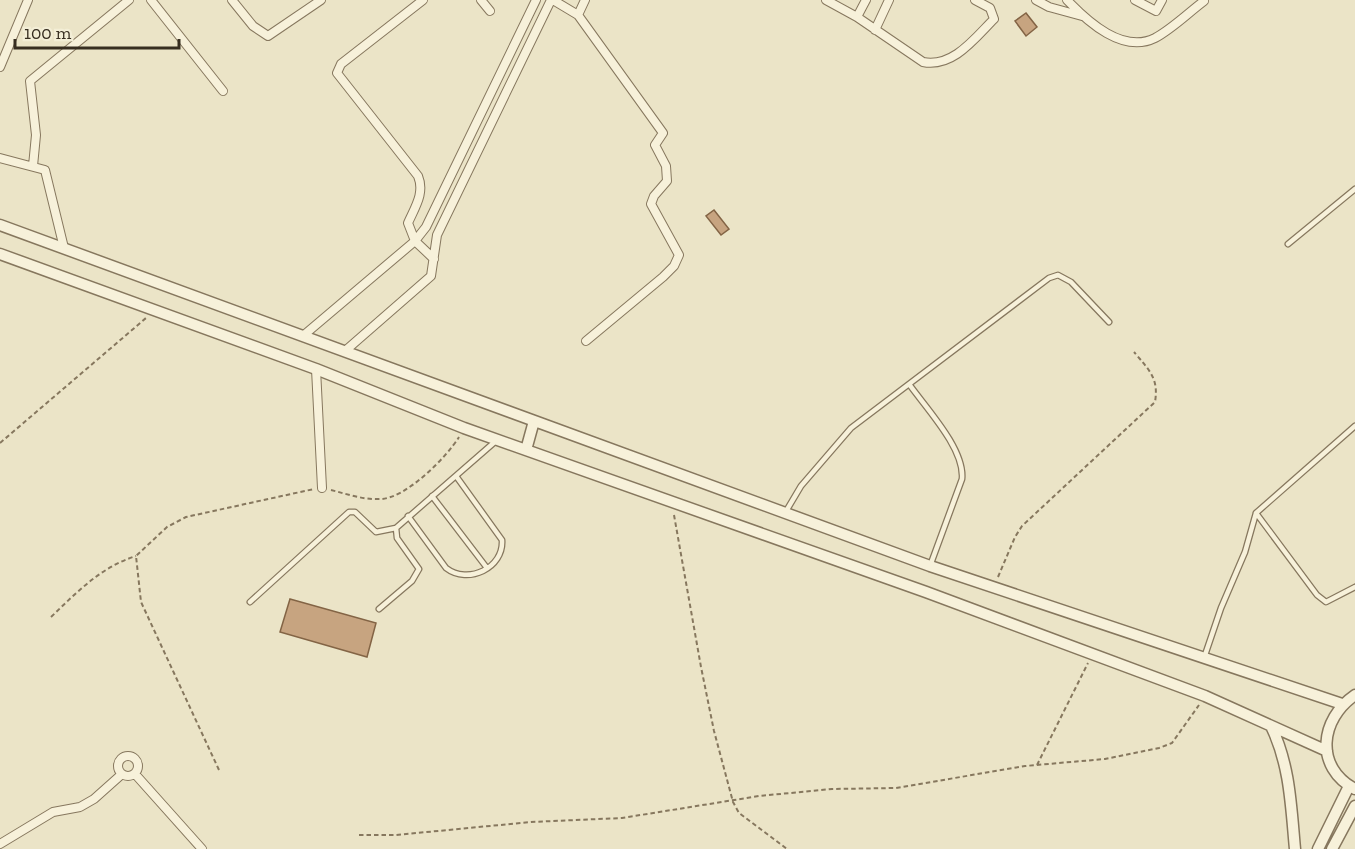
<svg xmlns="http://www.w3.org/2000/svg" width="1355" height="849" font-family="'Zilla Slab',serif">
	<rect width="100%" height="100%" fill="#ebe4c7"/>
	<path fill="#c7a480" stroke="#836445" stroke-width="1.5" d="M1026,13L1037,27L1026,36L1015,21Z
		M714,210L729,229L721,235L706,216Z
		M290,599L376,623L367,657L280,632Z"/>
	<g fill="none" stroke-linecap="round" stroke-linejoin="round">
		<defs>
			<path id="service" d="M1288,244L1355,189
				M909,384C926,408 965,449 962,479L930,566
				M432,496L487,568
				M785,513L801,486L851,428L1049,278L1058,275L1071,282L1109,322
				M1256,513L1317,595L1326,602L1355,587
				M408,516L446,568C468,585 504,568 502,540L456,476
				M250,602L349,512H355L376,532L396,528
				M379,609L412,581L419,569L397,538L396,528L497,440
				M1204,658L1221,608L1245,552L1256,513L1355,426"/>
			<path id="minor" d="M151,0L223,91
				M232,0L253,26L268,36L321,0
				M423,0L341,64L337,73L418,176C425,193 415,207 408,223L415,241L434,259
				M481,0L490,11
				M553,0L578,15L663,133L655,145L666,166L667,181L654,196L651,204L679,255L674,266L663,277L586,341
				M826,0L857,17L923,62C953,68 975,38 994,19L990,8L975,0
				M1036,0L1049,7L1082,16
				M1067,0C1088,22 1123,54 1155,38C1172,29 1188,13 1204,1
				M1135,0L1156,11L1162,0
				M578,15L585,0
				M857,17L866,0
				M875,30L889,0
				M0,67L28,0
				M0,158L45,170L64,248
				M33,166L36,135L30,81L129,0
				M304,335L415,241L426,227L536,0
				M345,351L431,276L437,235L551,0
				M316,369L322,488
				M118 766a10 10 0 1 1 20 0a10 10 0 1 1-20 0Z
				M135,774L202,849
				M0,844L53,812L80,807L94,799L122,774"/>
			<path id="tertiary" d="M0,225L930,566L1342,704
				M0,254L316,369L464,428L926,592L1205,696L1327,751
				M526,450L534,421
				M1355,695C1320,719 1314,767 1355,789
				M1271,726C1290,765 1291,806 1295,849
				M1318,849L1349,786
				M1332,849L1355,806"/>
		</defs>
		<use href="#service" stroke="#86775e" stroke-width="7"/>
		<use href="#minor" stroke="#86775e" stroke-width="10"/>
		<use href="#tertiary" stroke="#86775e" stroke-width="13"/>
		<path stroke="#86775e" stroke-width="2" stroke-dasharray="4.5 3" stroke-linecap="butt" d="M0,443L146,318
			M331,490C347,494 363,500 381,499C406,498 446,458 459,437
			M674,515L701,667L714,731L733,802L739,813L787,849
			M998,577L1015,537L1022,526L1155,402C1159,378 1149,370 1134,352
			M51,617C77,592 101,567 136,556
			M1037,765L1088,663
			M219,770L141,602L136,556L167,527L186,517L314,489
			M359,835H396L531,822L622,818L759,796L832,789L896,788L1025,766L1105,759L1159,748L1172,743L1199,705"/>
		<use href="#service" stroke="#f7f1da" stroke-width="4.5"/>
		<use href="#minor" stroke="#f7f1da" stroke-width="8"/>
		<use href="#tertiary" stroke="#f7f1da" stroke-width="10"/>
	</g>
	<path d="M15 39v9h164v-9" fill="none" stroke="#372e20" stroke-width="3"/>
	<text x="24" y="39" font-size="18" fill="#372e20" stroke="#f3eed6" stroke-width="4.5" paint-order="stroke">100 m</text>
</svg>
